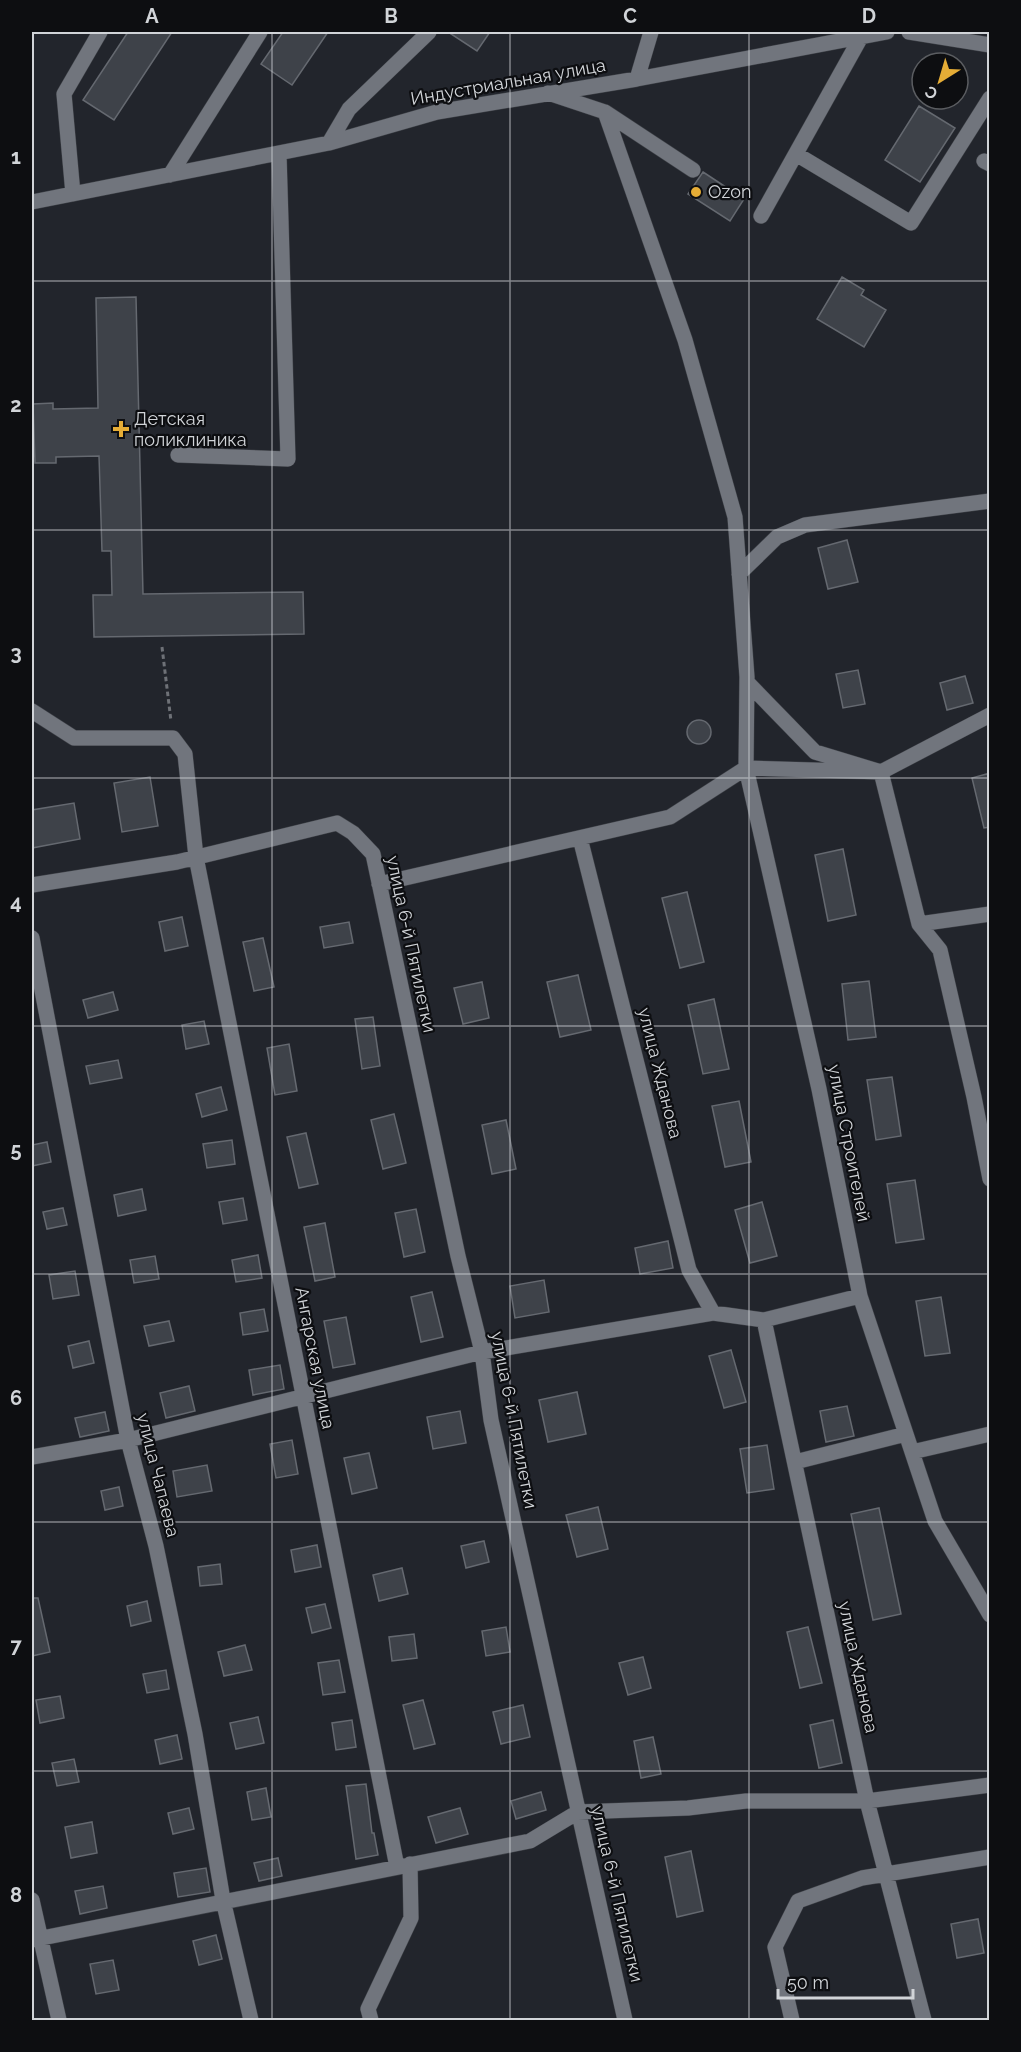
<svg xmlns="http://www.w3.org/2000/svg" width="1021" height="2052" font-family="Raleway,sans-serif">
	<rect width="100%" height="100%" fill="#22252c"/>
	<path fill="#3e4249" stroke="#656970" stroke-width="1.5" d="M128,32H172L114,120L83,100Z
		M283,32H328L292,85L261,64Z
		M448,32H490L477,51Z
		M919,106L955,128L920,182L885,160Z
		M703,172L744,199L730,221L688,194Z
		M842,277L864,290L861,295L886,310L864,347L817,319Z
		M136,297L143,594L303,592L304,634L94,637L93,595H112L111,551H102L99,456L56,457V463H35L33,404L53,403V409L98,408L96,298Z
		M847,540L858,582L828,589L818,548Z
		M858,670L865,704L843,708L836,674Z
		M965,676L973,703L947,710L940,683Z
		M687 732a12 12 0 1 1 24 0a12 12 0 1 1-24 0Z
		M990,773V827L984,828L972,778Z
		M150,777L158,826L122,832L114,783Z
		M74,803L80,839L32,848V810Z
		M843,849L856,915L828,921L815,855Z
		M687,892L704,962L680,968L662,898Z
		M182,917L188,946L165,951L159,922Z
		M349,922L353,943L324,948L320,927Z
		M263,938L274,987L254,991L243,942Z
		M578,975L591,1030L560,1037L547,982Z
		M869,981L876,1037L848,1040L842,984Z
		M482,982L489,1018L463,1024L454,988Z
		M113,992L118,1010L88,1018L83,1000Z
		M714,999L729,1069L703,1074L688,1005Z
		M373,1017L380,1066L362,1069L355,1019Z
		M204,1021L209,1044L186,1049L182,1025Z
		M289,1044L297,1091L275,1095L267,1048Z
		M118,1060L122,1078L90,1084L86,1066Z
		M892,1077L901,1136L876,1140L867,1080Z
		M221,1087L227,1110L202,1117L196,1094Z
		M739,1101L751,1162L725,1167L712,1106Z
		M394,1114L406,1163L383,1169L371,1120Z
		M506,1120L516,1169L492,1174L482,1125Z
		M306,1133L318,1184L299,1188L287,1137Z
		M232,1140L235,1164L207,1168L203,1144Z
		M47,1142L51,1162L32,1166V1145Z
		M915,1180L924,1239L896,1243L887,1184Z
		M142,1189L146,1210L118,1216L114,1195Z
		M243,1198L247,1220L223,1224L219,1202Z
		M762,1202L777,1256L750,1263L735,1210Z
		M63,1208L67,1225L47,1229L43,1212Z
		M416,1209L425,1252L404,1257L395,1213Z
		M325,1223L335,1277L315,1281L304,1227Z
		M668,1241L673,1268L640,1274L635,1248Z
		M258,1255L262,1278L236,1282L232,1260Z
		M155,1256L159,1279L134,1283L130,1260Z
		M75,1271L79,1295L53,1299L49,1275Z
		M544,1280L549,1312L515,1318L510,1286Z
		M432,1292L443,1337L421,1342L411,1297Z
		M941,1297L950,1353L925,1356L916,1301Z
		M264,1309L268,1331L243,1335L240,1313Z
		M346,1317L355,1364L333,1368L324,1321Z
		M169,1321L174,1341L149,1346L144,1326Z
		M89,1341L94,1363L73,1368L68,1346Z
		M731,1350L746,1402L724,1408L709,1356Z
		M280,1365L284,1389L253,1395L249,1370Z
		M189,1386L195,1411L166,1418L160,1393Z
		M577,1392L586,1434L548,1442L539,1400Z
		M847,1406L854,1436L826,1442L820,1411Z
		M460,1411L466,1443L433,1449L427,1417Z
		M105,1412L109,1431L80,1437L75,1418Z
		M292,1440L298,1474L276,1478L270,1444Z
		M767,1445L774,1489L747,1493L740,1449Z
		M369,1453L377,1488L352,1494L344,1458Z
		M207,1465L212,1491L177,1497L173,1471Z
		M119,1487L123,1506L105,1510L101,1491Z
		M598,1507L608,1549L577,1557L566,1515Z
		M879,1508L901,1614L873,1620L851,1514Z
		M484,1541L489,1562L466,1568L461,1546Z
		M317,1545L321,1567L295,1572L291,1550Z
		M220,1564L222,1584L200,1586L198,1567Z
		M402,1568L408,1594L379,1601L373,1575Z
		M32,1598H38L50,1652L32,1656Z
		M147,1601L151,1621L131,1626L127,1606Z
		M325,1604L331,1628L312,1633L306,1608Z
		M506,1627L510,1652L486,1656L482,1631Z
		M808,1627L822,1683L800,1688L787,1632Z
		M414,1634L417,1658L392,1661L389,1637Z
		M245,1645L252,1670L224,1676L218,1652Z
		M643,1657L651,1688L628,1695L619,1663Z
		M339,1660L345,1692L323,1695L318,1663Z
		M166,1670L169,1689L147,1693L143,1674Z
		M60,1696L64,1718L40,1723L36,1700Z
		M423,1700L435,1744L414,1749L403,1705Z
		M523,1705L530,1737L501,1744L493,1712Z
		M258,1717L264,1743L236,1749L230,1723Z
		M352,1720L356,1747L336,1750L332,1723Z
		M833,1720L842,1763L819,1768L810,1725Z
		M177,1735L182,1759L160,1764L155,1740Z
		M653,1737L661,1774L641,1778L634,1741Z
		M74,1759L79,1782L57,1786L52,1763Z
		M366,1784L372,1833H374L378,1855L356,1859L346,1786Z
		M266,1788L271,1817L252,1820L247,1792Z
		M541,1792L546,1810L516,1819L511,1801Z
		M189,1808L194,1829L173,1834L168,1813Z
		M460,1808L468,1834L436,1843L428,1817Z
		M92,1822L97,1853L71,1858L65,1827Z
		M691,1851L703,1911L677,1917L665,1857Z
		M278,1858L282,1876L259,1881L254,1863Z
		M206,1868L210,1892L178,1897L174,1873Z
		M103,1886L107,1908L80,1914L75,1891Z
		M978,1919L984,1953L957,1958L951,1924Z
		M216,1935L222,1959L199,1965L193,1941Z
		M113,1960L119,1990L96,1994L90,1964Z"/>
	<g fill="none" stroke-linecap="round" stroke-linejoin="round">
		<defs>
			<path id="minor" d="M909,32L990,45
				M637,79L651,32
				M548,93L605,112L685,340L735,517L747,677L746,768L819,1089L860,1296L935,1521L990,1615
				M605,112L693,170
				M329,143L349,109L429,32
				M796,154L911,223L990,98
				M984,161L990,164
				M170,175L260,32
				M73,194L64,94L100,32
				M32,202L329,143L437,112L637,79L887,32
				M761,216L861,37
				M178,455L288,459L279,154
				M739,574L777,537L805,525L990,501
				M747,682L815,752L881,772L990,715
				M32,711L74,738H173L185,754L196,857L397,1867
				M746,768L881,772L919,924L940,950L974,1097L990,1179
				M580,838L689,1270L713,1313
				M379,884L670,817L746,768
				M32,885L177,862L337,823L353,833L373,854L458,1256L482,1352L491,1420L625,2020
				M919,924L990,914
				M32,938L128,1440L156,1546L195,1734L223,1900L251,2020
				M764,1320L867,1801L924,2020
				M912,1452L990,1434
				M32,1457L128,1440L482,1352L713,1313L764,1320L860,1296
				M795,1462L906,1434
				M32,1900L59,2020
				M32,1940L530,1841L578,1812L688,1808L746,1801H867L990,1785
				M371,2020L368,2009L411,1918L410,1864
				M792,2020L775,1947L798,1901L862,1878L990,1857"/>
		</defs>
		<use href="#minor" stroke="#3e4147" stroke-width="16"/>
		<path stroke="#6e7177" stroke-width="3" stroke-dasharray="4.5 3" stroke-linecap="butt" d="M162,647L171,721"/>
		<use href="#minor" stroke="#71757d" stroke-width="15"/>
	</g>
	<path fill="none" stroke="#d1d4d8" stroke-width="1.5" stroke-opacity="0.55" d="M272,32V2020M510,32V2020M749,32V2020M32,281H990M32,530H990M32,778H990M32,1026H990M32,1274H990M32,1522H990M32,1771H990"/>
	<g fill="#e6ad36" stroke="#0d0e11" stroke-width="2">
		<circle cx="696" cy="192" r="6"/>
		<path d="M118 420h6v6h6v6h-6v6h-6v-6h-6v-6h6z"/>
	</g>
	<g text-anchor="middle" stroke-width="4.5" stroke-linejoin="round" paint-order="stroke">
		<g font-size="18" fill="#d1d4d8" stroke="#0d0e11">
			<text transform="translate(508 82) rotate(-10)" y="6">Индустриальная улица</text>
			<text transform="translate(411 944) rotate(78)" y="6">улица 6-й Пятилетки</text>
			<text transform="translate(660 1073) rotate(76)" y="6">улица Жданова</text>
			<text transform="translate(849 1143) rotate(79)" y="6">улица Строителей</text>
			<text transform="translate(315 1358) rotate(79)" y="6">Ангарская улица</text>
			<text transform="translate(514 1420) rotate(79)" y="6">улица 6-й Пятилетки</text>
			<text transform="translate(158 1475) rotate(76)" y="6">улица Чапаева</text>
			<text transform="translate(858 1667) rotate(78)" y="6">улица Жданова</text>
			<text transform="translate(617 1894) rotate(77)" y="6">улица 6-й Пятилетки</text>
		</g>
		<g font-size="18" fill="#d1d4d8" stroke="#0d0e11" text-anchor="start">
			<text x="708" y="198">Ozon</text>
			<text x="134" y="425">Детская<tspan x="134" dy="21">поликлиника</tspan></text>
		</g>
	</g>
	<rect width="1021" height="2052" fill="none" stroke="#0d0e11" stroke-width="66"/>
	<g transform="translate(940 81) rotate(217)"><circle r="28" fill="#0d0e11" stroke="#5b5d61" stroke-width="1.5"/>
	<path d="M0-4.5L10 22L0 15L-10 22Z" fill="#e6ad36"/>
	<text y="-9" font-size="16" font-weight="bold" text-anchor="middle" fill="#d1d4d8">С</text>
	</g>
	<path d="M778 1989v9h135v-9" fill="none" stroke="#d1d4d8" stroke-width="3"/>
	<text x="787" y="1989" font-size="18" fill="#d1d4d8" stroke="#0d0e11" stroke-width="4.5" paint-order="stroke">50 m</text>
	<rect x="33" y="33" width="955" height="1986" fill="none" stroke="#d1d4d8" stroke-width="2"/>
	<g font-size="20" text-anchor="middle" font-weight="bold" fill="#d1d4d8">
		<text x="152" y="23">A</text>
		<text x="391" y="23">B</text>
		<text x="630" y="23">C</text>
		<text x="869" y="23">D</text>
		<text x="16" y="164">1</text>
		<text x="16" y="412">2</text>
		<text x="16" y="660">3</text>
		<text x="16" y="909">4</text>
		<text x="16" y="1157">5</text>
		<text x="16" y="1405">6</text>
		<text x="16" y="1653">7</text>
		<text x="16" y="1902">8</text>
	</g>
</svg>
